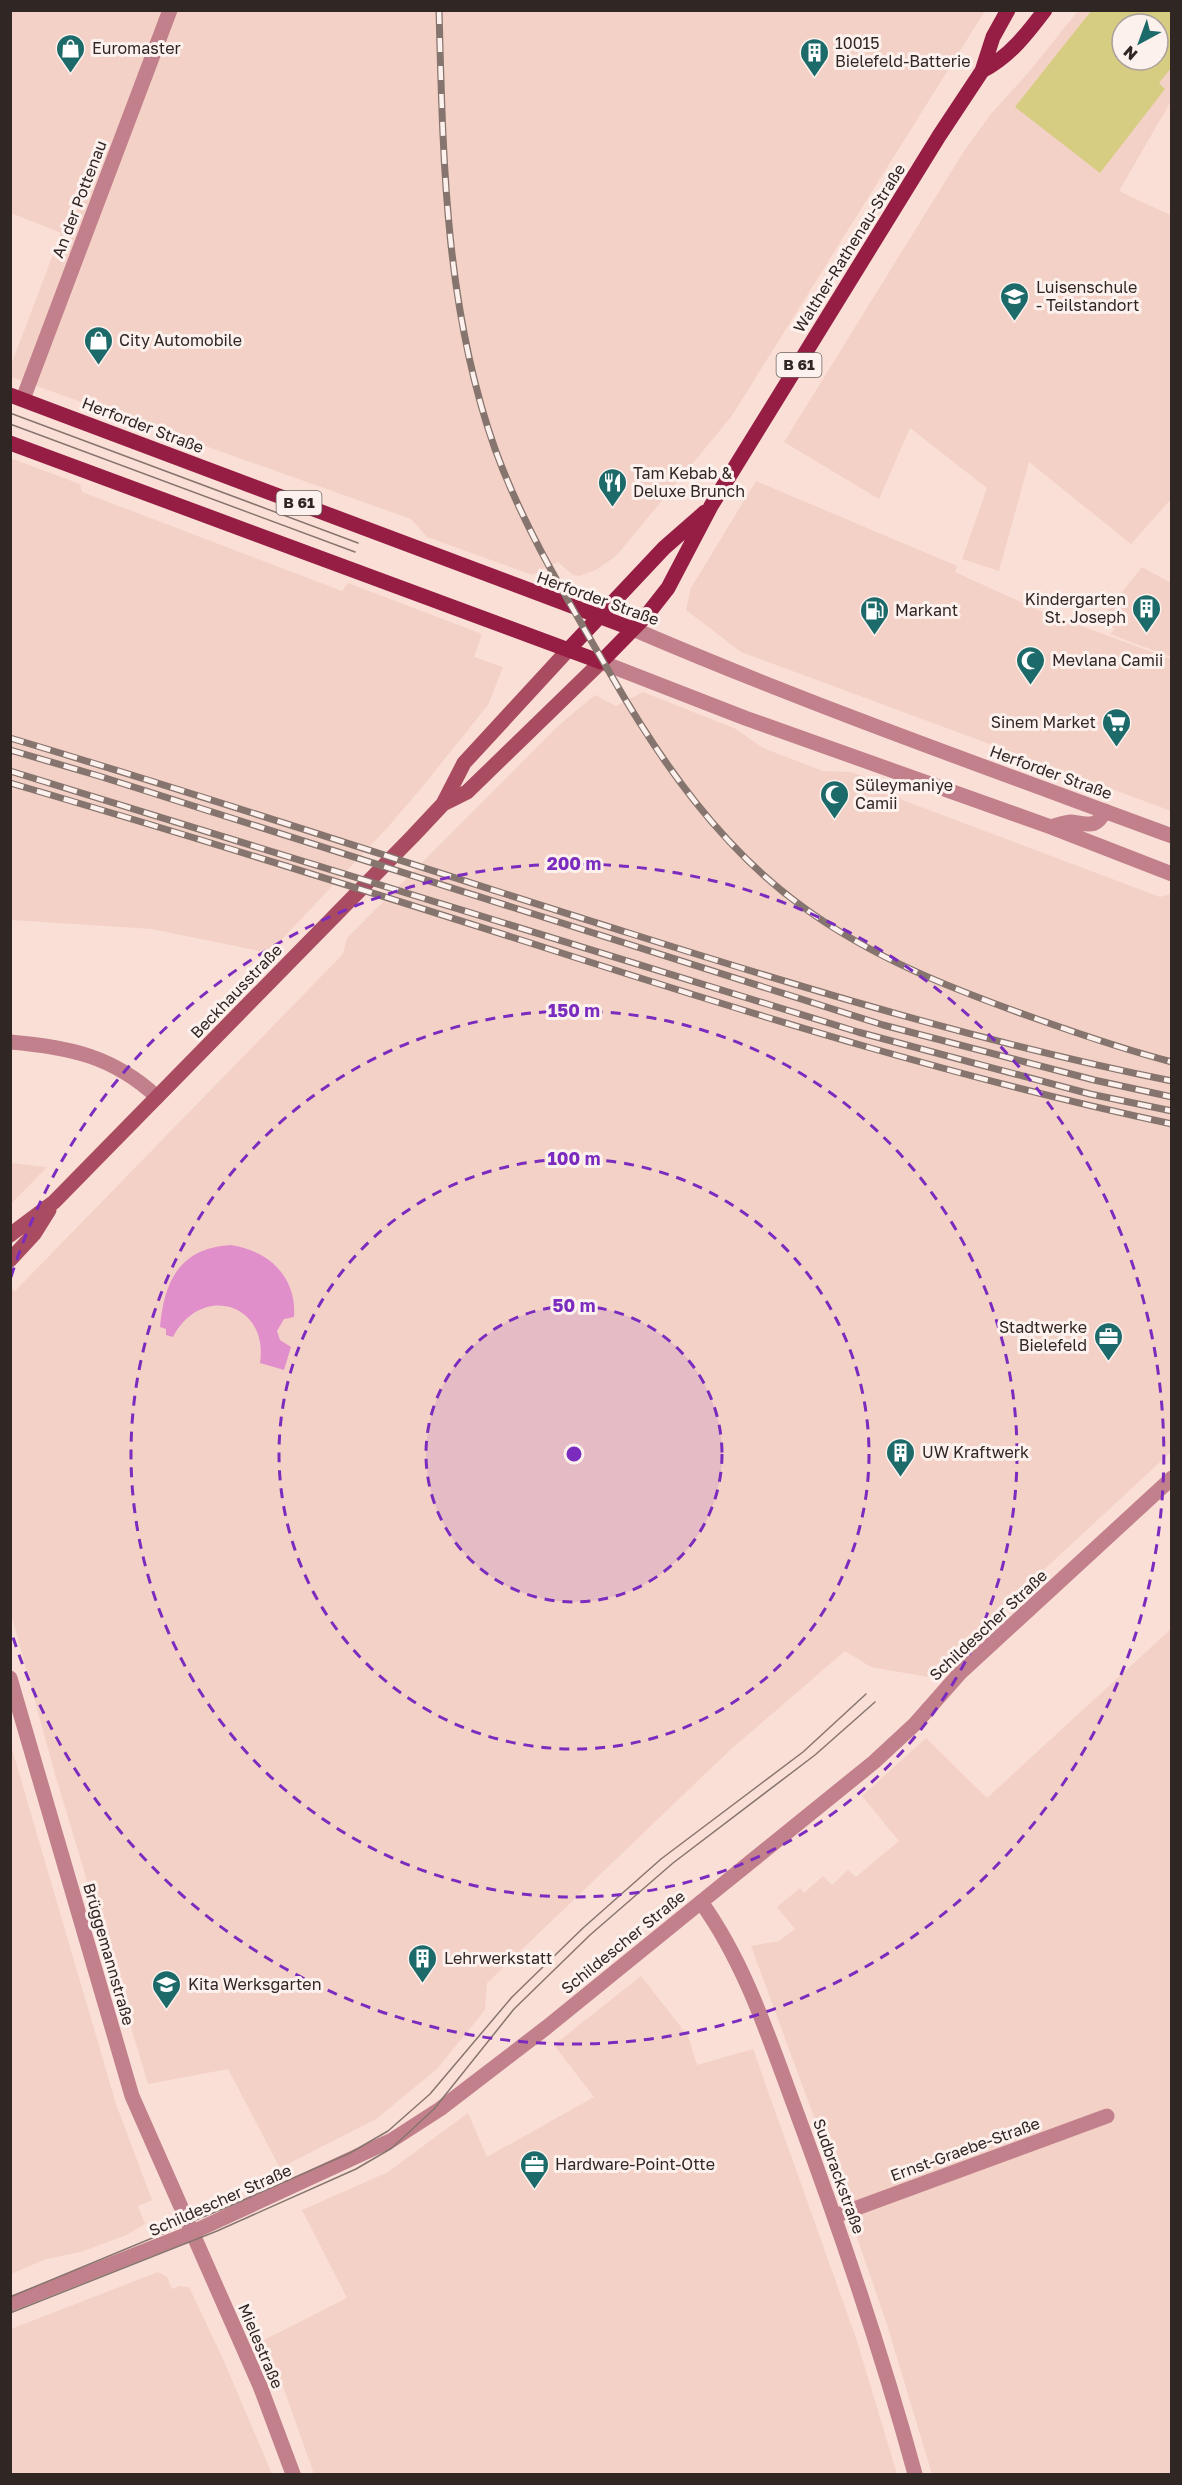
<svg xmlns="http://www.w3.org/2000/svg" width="1182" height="2485" font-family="'Golos Text',sans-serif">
	<rect width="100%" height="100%" fill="#fadfd6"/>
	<path fill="#f4d1c6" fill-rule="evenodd" d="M11,11H985L731,417L616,556L596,570L579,576L573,575L558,562L532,575L427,537L411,519L11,377L10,368L61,233L11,213Z
		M1078,11H1171V101L1119,191L1172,216L1171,499L1131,544L1029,462L999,571L962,559L987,488L910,428L879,499L784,442L964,151L990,115L1028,73ZM1122,24H1158V60H1122Z
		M10,458L80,484L82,492L342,591L348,583L482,634L474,657L503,667L488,705L423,786L388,827L269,953L152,929L11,920Z
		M756,481L957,566L955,572L1038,610L1171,659V811L741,652L686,610L691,588Z
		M1142,567L1171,583V657L1110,634L1115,629L1102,617Z
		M643,692L736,729L763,748L823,771L851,772L893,787L902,800L1160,897L1171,894V1452L928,1677L871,1667L845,1651L730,1750L487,1983L485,2010L437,2069L376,2119L280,2168L228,2069L148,2084L55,1774L11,1614L10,1288L15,1291L343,954L347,938L558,726L595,695L616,706Z
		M11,1163L47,1167L11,1204L10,1163Z
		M1171,1629V2474H932L888,2328L843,2196L751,1946L779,1941L795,1929L777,1907L800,1888L804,1893L823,1876L832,1885L848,1870L856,1877L899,1841L862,1796L926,1738L987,1798Z
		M10,1742L116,2104L152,2200L138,2206L145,2224L126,2235L81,2252L46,2259L11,2274Z
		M641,1976L688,2036L697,2065L753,2049L857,2341L897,2474H314L281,2381L262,2341L347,2298L302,2210L388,2172L468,2113L487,2157L594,2097L554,2045Z
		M158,2272L167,2277L172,2289L179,2286L189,2287L223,2359L272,2474H11V2329Z"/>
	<path fill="#d6cc82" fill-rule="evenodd" d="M1091,11H1171V68L1159,83L1165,89L1100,173L1015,107ZM1122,24H1158V60H1122Z"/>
	<path fill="#e08fcb" d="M231,1245C269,1251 297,1277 294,1317L284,1319L277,1331L280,1340L291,1347L284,1370L260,1363C269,1303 201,1283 173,1337L166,1335V1329L160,1327C164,1282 179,1248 231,1245Z"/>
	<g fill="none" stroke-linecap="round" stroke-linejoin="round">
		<path stroke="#c2808c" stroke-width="15" d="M23,399L170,10
			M10,1042C69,1047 113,1056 157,1097
			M10,1678L132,2096L260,2386L293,2474
			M835,2216L1107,2116
			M10,2304L193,2232L392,2140L440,2109L547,2027L701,1902"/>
		<path stroke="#c2808c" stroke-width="15" d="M633,629C810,705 991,769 1172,836
			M601,662L745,718L1051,827L1172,874
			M1051,827C1058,825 1065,822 1071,822C1089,824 1096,829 1105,811
			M915,2474C881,2350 840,2229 795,2108C769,2038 745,1963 701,1902L874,1762L915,1724L960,1673L1172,1478"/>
		<path stroke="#aa4c61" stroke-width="15" d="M443,804L467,792L601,662
			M10,1235L54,1202L413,836L443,804L464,763L569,649
			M10,1260L34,1234L49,1210"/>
		<path stroke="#961d44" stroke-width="15" d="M982,71C1010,56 1026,35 1045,10
			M10,395L633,629
			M10,443L601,662L646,616L668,588L711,506L939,136L982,71L993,37L1008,10
			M569,649L664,548L705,512"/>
		<path stroke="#86756f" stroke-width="1.5" d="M10,413L358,543
			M10,424L355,552
			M10,2297L232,2205L350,2153L388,2131L430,2094L512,1997L583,1928L661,1859L803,1752L866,1694
			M10,2313L217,2231L356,2169L392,2148L434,2109L514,2009L590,1935L673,1863L815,1755L875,1702"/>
		<defs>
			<path id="rail" d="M439,10C443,159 445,308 495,449C524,529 569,602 611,675C661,762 720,847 803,907C874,959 955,990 1037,1019C1082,1035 1126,1050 1172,1062
				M10,738C219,800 424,869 632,934C810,990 988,1044 1172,1081
				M10,750L99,776L883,1025L1094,1080L1172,1097
				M10,771L858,1032L1090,1094L1172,1111
				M10,783C199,838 387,897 574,957C771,1020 969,1081 1172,1124"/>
		</defs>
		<use href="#rail" stroke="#86756f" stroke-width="7"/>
		<use href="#rail" stroke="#fcf1ed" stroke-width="4.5" stroke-dasharray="14" stroke-linecap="butt"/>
	</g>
	<circle cx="574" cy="1454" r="148" fill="#7b2cbf" fill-opacity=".12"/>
	<g fill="none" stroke="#7b2cbf" stroke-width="3" stroke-dasharray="10 8">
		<circle cx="574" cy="1454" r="148"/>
		<circle cx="574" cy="1454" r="295"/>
		<circle cx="574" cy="1454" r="443"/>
		<path d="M11 1277A590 590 0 1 1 11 1631"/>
	</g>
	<defs>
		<symbol id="shop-pin" viewBox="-11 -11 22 30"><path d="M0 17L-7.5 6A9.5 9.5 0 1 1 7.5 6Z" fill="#1d6a6a" stroke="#fcf1ed"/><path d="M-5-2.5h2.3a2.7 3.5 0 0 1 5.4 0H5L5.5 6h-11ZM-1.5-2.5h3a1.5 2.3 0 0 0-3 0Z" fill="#fff"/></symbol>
		<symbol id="building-pin" viewBox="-11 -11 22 30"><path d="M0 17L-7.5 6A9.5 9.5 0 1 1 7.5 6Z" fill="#1d6a6a" stroke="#fcf1ed"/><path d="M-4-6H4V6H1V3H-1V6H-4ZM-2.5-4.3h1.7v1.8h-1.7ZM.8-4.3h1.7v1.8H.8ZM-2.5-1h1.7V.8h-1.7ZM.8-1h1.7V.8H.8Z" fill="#fff"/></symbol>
		<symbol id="school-pin" viewBox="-11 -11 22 30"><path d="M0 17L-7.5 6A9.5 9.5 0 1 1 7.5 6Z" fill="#1d6a6a" stroke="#fcf1ed"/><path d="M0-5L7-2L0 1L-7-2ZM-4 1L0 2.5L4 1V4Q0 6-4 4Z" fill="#fff"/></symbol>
		<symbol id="restaurant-pin" viewBox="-11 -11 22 30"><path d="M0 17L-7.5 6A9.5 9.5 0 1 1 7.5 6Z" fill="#1d6a6a" stroke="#fcf1ed"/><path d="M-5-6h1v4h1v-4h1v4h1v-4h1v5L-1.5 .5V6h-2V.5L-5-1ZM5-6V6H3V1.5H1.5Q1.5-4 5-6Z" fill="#fff"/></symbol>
		<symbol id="fuel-pin" viewBox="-11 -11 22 30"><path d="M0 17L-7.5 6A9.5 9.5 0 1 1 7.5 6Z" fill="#1d6a6a" stroke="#fcf1ed"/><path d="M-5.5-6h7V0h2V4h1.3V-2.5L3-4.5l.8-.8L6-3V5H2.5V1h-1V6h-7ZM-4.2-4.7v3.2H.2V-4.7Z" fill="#fff"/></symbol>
		<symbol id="mosque-pin" viewBox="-11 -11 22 30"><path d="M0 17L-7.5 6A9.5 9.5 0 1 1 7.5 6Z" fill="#1d6a6a" stroke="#fcf1ed"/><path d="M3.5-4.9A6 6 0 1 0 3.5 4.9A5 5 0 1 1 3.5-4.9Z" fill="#fff"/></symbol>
		<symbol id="supermarket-pin" viewBox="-11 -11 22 30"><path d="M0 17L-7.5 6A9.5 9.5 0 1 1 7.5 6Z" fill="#1d6a6a" stroke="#fcf1ed"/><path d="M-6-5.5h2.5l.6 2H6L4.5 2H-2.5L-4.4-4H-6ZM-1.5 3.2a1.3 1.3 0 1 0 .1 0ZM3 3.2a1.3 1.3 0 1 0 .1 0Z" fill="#fff"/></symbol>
		<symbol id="office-pin" viewBox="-11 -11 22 30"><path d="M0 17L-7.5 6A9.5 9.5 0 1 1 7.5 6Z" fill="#1d6a6a" stroke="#fcf1ed"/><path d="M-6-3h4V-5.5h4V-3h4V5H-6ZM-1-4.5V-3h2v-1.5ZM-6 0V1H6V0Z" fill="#fff"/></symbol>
	</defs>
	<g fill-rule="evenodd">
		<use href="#shop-pin" x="54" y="32" width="33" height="45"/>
		<use href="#building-pin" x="798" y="36" width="33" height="45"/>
		<use href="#school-pin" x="998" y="280" width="33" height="45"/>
		<use href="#shop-pin" x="82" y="324" width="33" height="45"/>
		<use href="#restaurant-pin" x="596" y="466" width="33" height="45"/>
		<use href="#building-pin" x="1130" y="592" width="33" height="45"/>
		<use href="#fuel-pin" x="858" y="594" width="33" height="45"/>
		<use href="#mosque-pin" x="1014" y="644" width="33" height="45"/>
		<use href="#supermarket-pin" x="1100" y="706" width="33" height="45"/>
		<use href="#mosque-pin" x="818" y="778" width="33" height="45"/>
		<use href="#office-pin" x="1092" y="1320" width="33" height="45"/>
		<use href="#building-pin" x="884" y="1436" width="33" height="45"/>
		<use href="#building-pin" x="406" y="1942" width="33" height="45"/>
		<use href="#school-pin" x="150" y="1968" width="33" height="45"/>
		<use href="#office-pin" x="518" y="2148" width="33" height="45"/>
	</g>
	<g text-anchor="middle" stroke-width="6" stroke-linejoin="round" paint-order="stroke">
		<g fill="#fcf1ed" stroke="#6d6360" stroke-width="1.5">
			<rect x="776.5" y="353" width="45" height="24" rx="4.5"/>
			<rect x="276.5" y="491" width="45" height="24" rx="4.5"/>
		</g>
		<g font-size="15" font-weight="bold" fill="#302623">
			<text x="799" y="370">B 61</text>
			<text x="299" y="508">B 61</text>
		</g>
		<g font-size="16" fill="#302623" stroke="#fcf1ed" text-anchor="start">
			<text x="835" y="49">10015<tspan x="835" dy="18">Bielefeld-Batterie</tspan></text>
			<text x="92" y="54">Euromaster</text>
			<text x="1036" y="293">Luisenschule<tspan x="1036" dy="18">- Teilstandort</tspan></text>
			<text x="119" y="346">City Automobile</text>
			<text x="633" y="479">Tam Kebab &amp;<tspan x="633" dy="18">Deluxe Brunch</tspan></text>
			<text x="1126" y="605" text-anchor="end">Kindergarten<tspan x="1126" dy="18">St. Joseph</tspan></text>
			<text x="895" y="616">Markant</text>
			<text x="1052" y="666">Mevlana Camii</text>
			<text x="1096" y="728" text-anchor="end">Sinem Market</text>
			<text x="855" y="791">Süleymaniye<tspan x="855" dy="18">Camii</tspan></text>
			<text x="1087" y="1333" text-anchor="end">Stadtwerke<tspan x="1087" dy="18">Bielefeld</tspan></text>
			<text x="922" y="1458">UW Kraftwerk</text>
			<text x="444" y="1964">Lehrwerkstatt</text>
			<text x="188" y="1990">Kita Werksgarten</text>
			<text x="555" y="2170">Hardware-Point-Otte</text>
		</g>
		<g font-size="16" fill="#302623" stroke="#fcf1ed">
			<text transform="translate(79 199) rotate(-69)" y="6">An der Pottenau</text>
			<text transform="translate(849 248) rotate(-58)" y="6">Walther-Rathenau-Straße</text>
			<text transform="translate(143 425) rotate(21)" y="6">Herforder Straße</text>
			<text transform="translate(598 598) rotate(20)" y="6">Herforder Straße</text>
			<text transform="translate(1051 772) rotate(20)" y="6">Herforder Straße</text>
			<text transform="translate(236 991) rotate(-46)" y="6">Beckhausstraße</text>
			<text transform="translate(988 1625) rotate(-43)" y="6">Schildescher Straße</text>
			<text transform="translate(623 1942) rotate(-39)" y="6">Schildescher Straße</text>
			<text transform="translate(109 1954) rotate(74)" y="6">Brüggemannstraße</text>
			<text transform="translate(965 2149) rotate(-20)" y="6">Ernst-Graebe-Straße</text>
			<text transform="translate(839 2176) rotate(70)" y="6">Sudbrackstraße</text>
			<text transform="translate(220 2200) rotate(-24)" y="6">Schildescher Straße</text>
			<text transform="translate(261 2346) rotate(67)" y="6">Mielestraße</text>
		</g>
	</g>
	<circle cx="574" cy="1454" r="9" fill="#7b2cbf" stroke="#fcf1ed" stroke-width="3"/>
	<g font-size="18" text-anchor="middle" font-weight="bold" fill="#7b2cbf" stroke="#fcf1ed" stroke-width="6" stroke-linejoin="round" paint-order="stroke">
		<text x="574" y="870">200 m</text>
		<text x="574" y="1017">150 m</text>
		<text x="574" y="1165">100 m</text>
		<text x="574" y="1312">50 m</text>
	</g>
	<rect width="1182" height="2485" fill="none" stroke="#302623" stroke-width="24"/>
	<g transform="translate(1140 42) rotate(221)"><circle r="28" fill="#fcf1ed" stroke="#aaa09c" stroke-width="1.5"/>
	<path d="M0-4.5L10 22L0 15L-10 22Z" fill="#1d6a6a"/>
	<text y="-9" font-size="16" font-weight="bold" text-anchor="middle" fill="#302623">N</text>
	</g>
</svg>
